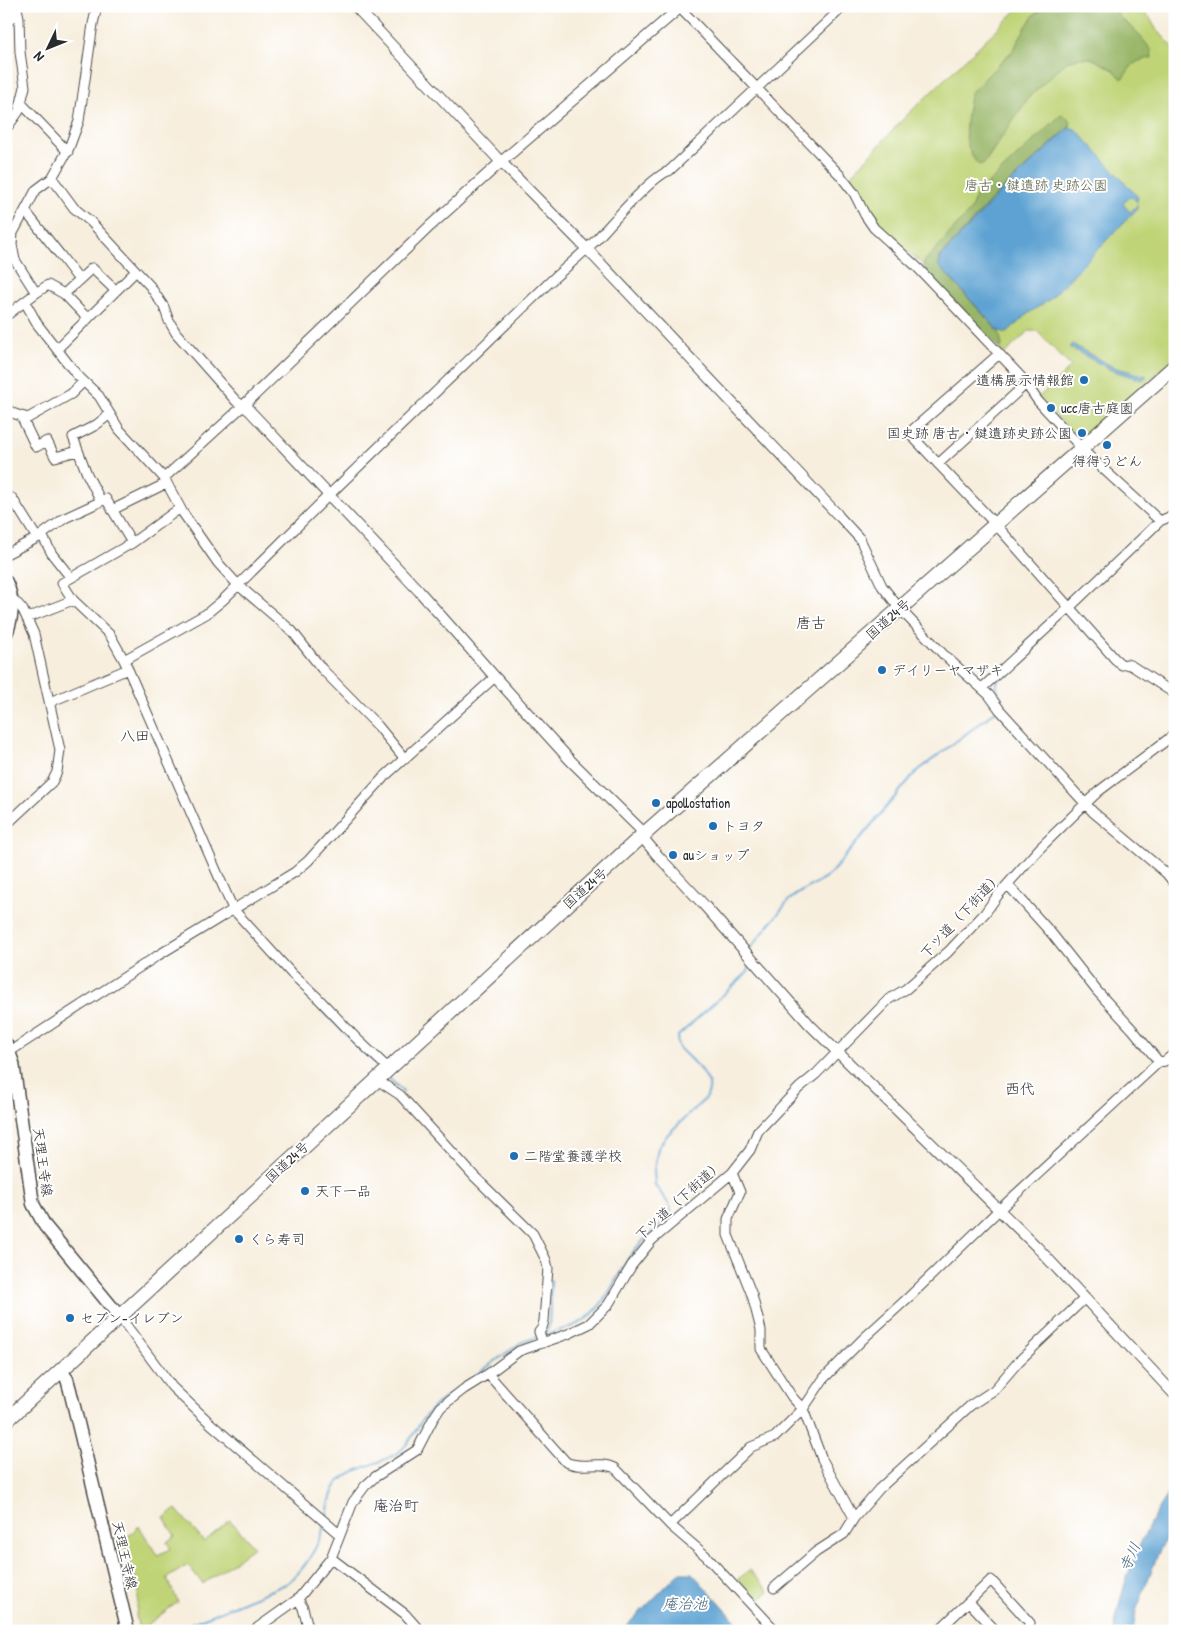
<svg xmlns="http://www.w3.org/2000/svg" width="1181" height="1637" font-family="'Patrick Hand','Klee One',sans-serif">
	<rect width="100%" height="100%" fill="#fff"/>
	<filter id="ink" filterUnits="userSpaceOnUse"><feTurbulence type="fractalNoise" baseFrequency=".02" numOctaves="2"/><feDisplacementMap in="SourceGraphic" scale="10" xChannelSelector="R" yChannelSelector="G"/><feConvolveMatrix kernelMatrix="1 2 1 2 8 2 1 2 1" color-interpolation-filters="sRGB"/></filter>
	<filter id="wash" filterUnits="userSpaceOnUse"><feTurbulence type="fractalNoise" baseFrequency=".0096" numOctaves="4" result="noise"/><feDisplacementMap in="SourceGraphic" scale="20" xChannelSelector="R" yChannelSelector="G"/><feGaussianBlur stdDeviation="1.12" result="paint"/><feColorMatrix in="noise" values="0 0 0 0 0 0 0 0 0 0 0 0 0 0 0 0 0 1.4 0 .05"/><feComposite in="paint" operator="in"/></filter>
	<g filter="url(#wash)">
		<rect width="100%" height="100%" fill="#f7eedd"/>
		<path fill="#c0d477" stroke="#768051" d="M1021,6H1139L1150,18L1156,29L1175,49V358L1081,441L1038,398L1071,367L1037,331H1029L1004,354L919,261L876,226L847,179L875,150L901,121Z
			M176,1509L204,1542L230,1520L254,1547L203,1584L188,1565L167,1578L178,1602L139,1631L136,1615L139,1590L121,1543L139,1526L157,1555L171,1549L167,1542L175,1536L164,1518Z
			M750,1570L769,1591L759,1600L738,1579Z"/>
		<path fill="#98b668" stroke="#62704a" d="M1046,6H1114L1120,18L1135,30L1145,42L1151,50L1152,58C1132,61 1133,65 1122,79L1114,70L1091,58H1078L1066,62L1029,97L983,165L978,164C960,144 966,120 970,96L971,92L1014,49L1025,28L1034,15Z
			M1061,115L1067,117L1071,123L1069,127L994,197L940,257L939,266L999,332L1002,346L1000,349L924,270V262L970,211L977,194Z"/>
		<path fill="#5da2d2" stroke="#44667e" d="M1070,127L1077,130L1138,197L1137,202L1131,196L1123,204L1130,212L1137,205V209L1049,300L1029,313L1006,333L999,331L939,266L941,257L1000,192Z
			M1072,344L1113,367L1147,376L1142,380L1111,370L1069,347Z
			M1175,1484V1520L1158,1554L1136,1611L1133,1631H1114C1120,1591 1134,1552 1154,1517C1160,1506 1168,1495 1175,1484Z
			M679,1573H692L745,1631H621Z"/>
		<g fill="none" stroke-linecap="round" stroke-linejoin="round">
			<path stroke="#5da2d2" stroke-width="2" d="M999,678C993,687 1000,694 1003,703L1000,707
				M749,950L789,900C802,889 818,884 831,873L915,773L997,710
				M317,1005L380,1069
				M389,1078L403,1092
				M544,1334L549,1327L551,1280
				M544,1335C558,1330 575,1328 587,1318C611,1300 618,1268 638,1246C649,1234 665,1224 671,1209L668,1203L655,1185L654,1171L658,1148L668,1134L705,1099C708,1094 710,1091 709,1085C708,1074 687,1056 679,1048L677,1042L678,1036L748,972L750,964
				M326,1519C328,1509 330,1498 334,1489C344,1467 382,1466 400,1451C410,1443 415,1431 422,1420C427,1414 432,1408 438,1403L513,1348L520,1343L537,1337
				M178,1631L185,1626L286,1584C303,1572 319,1546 324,1526"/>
		</g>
	</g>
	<g filter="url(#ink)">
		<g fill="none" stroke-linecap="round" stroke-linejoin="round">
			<defs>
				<path id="minor" d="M678,6L839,174L854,193L865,215L874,228L917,267L1022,378L1038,401L1088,455L1160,521
					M6,25L18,6
					M21,103L68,152
					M6,129L19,111L25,87L20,52L19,18L17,8
					M52,178L74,208L91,222L150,286L164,307L169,321L176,333L236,401L243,406L164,478
					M26,212L61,256L79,280
					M36,293L48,285L64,294L88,319
					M64,294L92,268L116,291
					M25,302L38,325L77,375L99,396L119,429L164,478L183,513L218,563L238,585L292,631L322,669L378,726L405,759
					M6,316L36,293L15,260L12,245L13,233L36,190L52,178L69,148L79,121L93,24L97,6
					M57,349L136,271
					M999,354L909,433L999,528L1115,659L1122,665L1127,664L1132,666L1175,694
					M6,409L15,414L28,418L71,394L83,382
					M21,416L36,447L47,441L55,457L78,451
					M938,464L1026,384
					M6,501L12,498L37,538
					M101,501L87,474L73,437L96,425L110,414
					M180,508L132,543L62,583L73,600L110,635L124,660L233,909L292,974L317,997L357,1039L389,1069
					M112,510L167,483
					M837,514L860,539L882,586L900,609L944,655L989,695L1000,710L1093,812L1166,873L1175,884
					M42,535L52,554L71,578
					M6,554L37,538L65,518L106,499L132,543
					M27,618L73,600
					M124,660L206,614L223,600L329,495L555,277C569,265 583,253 596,240C610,225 653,175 669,171L844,6
					M982,688L1069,608L1160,521L1169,517L1175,512
					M50,702L128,669
					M6,825L52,782L57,772L60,750L34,634L23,610L18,604L12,600
					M1008,885L1052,934L1097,991L1133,1030L1159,1062
					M9,1052L157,956L295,872L308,861L384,777L495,677
					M377,1080L400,1095L474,1176L533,1234L546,1260L548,1268L544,1321L542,1328L539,1332L543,1343
					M732,1173L740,1192L728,1219V1235L752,1295L761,1330V1349L792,1397L803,1409L822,1459L854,1518
					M120,1317L172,1387L211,1424L339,1534
					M488,1374L566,1462C582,1470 599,1460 615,1468L670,1525L705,1555L776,1631
					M670,1525L751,1447L775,1437L803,1409L824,1378L865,1337L910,1296L1000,1209L1159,1062L1165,1061L1175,1053
					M331,1558L405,1614L420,1631
					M774,1588L816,1552L844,1534L854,1518L879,1489L971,1405L994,1390L1019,1361L1084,1299
					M298,1599L303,1608L309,1631
					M969,1602L996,1631
					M253,1631L298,1599L331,1558L353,1502L365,1486L375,1477L417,1450L433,1419L441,1407L464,1389L488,1374L519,1351L568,1334L589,1324L608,1305L632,1265L652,1240L732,1173L750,1150L758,1131L799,1088L816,1074L889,999L906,989L948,952L985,913L998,895L1039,849L1085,804L1099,791L1175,734
					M938,1631L991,1580L1030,1623L1026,1631"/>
				<path id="tertiary" d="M355,6L501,162L587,249L837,514
					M682,6L501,162L430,226L243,406L249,410L419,591L495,677L570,760L639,828L647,843L659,857L704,905L810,1025L1037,1247L1175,1395"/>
				<path id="primary" d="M6,582C14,599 13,617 6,634
					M6,1044L13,1063L33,1204L45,1226L120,1317
					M61,1371L67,1379L70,1390L128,1631"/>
				<path id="trunk" d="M6,1421L643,835L1175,366"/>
			</defs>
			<use href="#minor" stroke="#4a4846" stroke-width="11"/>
			<use href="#tertiary" stroke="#4a4846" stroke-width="12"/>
			<use href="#primary" stroke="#4a4846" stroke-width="15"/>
			<use href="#trunk" stroke="#4a4846" stroke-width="16"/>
			<use href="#minor" stroke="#fff" stroke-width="9"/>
			<use href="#tertiary" stroke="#fff" stroke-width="10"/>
			<use href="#primary" stroke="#fff" stroke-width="12"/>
			<use href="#trunk" stroke="#fff" stroke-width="14"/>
		</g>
	</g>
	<g fill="#1f6fb2" stroke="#fff" stroke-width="2">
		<circle cx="1084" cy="380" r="5"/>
		<circle cx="1051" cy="408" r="5"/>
		<circle cx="1082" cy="433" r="5"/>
		<circle cx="1107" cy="445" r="5"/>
		<circle cx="882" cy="670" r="5"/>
		<circle cx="656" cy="803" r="5"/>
		<circle cx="713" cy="826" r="5"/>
		<circle cx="673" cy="855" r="5"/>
		<circle cx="514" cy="1156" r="5"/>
		<circle cx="305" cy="1191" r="5"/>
		<circle cx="239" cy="1239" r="5"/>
		<circle cx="70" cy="1318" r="5"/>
	</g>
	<g text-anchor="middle" stroke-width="4" stroke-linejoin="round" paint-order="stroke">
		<g font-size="14" fill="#585e42" stroke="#fff">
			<text x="1036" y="190">唐古・鍵遺跡 史跡公園</text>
		</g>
		<g font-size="14" fill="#2b2b2b" stroke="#fff" text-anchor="start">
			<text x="1074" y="385" text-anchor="end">遺構展示情報館</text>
			<text x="1061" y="413">ucc唐古庭園</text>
			<text x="1072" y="438" text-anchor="end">国史跡 唐古・鍵遺跡史跡公園</text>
			<text x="1107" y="466" text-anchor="middle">得得うどん</text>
			<text x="892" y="675">デイリーヤマザキ</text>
			<text x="666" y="808">apollostation</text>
			<text x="723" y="831">トヨタ</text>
			<text x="683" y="860">auショップ</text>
			<text x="524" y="1161">二階堂養護学校</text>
			<text x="315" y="1196">天下一品</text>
			<text x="249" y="1244">くら寿司</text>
			<text x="80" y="1323">セブン-イレブン</text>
		</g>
		<g font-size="14" fill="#2b2b2b" stroke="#fff">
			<text transform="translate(888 619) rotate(-41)" y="5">国道24号</text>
			<text transform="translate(585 888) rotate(-42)" y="5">国道24号</text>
			<text transform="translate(961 915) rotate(-47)" y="5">下ツ道（下街道）</text>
			<text transform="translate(43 1162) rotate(82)" y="5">天理王寺線</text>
			<text transform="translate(287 1162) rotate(-43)" y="5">国道24号</text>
			<text transform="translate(679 1200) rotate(-42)" y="5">下ツ道（下街道）</text>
			<text transform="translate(125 1555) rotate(77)" y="5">天理王寺線</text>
		</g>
		<g font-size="15" fill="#2b2b2b" stroke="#fff">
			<text x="811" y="628">唐古</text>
			<text x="135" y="741">八田</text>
			<text x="1020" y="1094">西代</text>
			<text x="396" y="1511">庵治町</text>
		</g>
		<g font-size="15" font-style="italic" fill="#426176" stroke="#fff">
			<text transform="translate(1130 1557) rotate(-65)" y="5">寺川</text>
			<text x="685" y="1609">庵治池</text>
		</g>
	</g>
	<rect width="1181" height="1637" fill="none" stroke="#fff" stroke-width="25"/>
	<g transform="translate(48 48) rotate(227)" stroke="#ffffff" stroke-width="4" paint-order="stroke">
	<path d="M0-4L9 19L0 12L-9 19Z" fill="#2b2b2b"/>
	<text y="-8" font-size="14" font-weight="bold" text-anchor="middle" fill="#2b2b2b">N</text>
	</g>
</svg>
